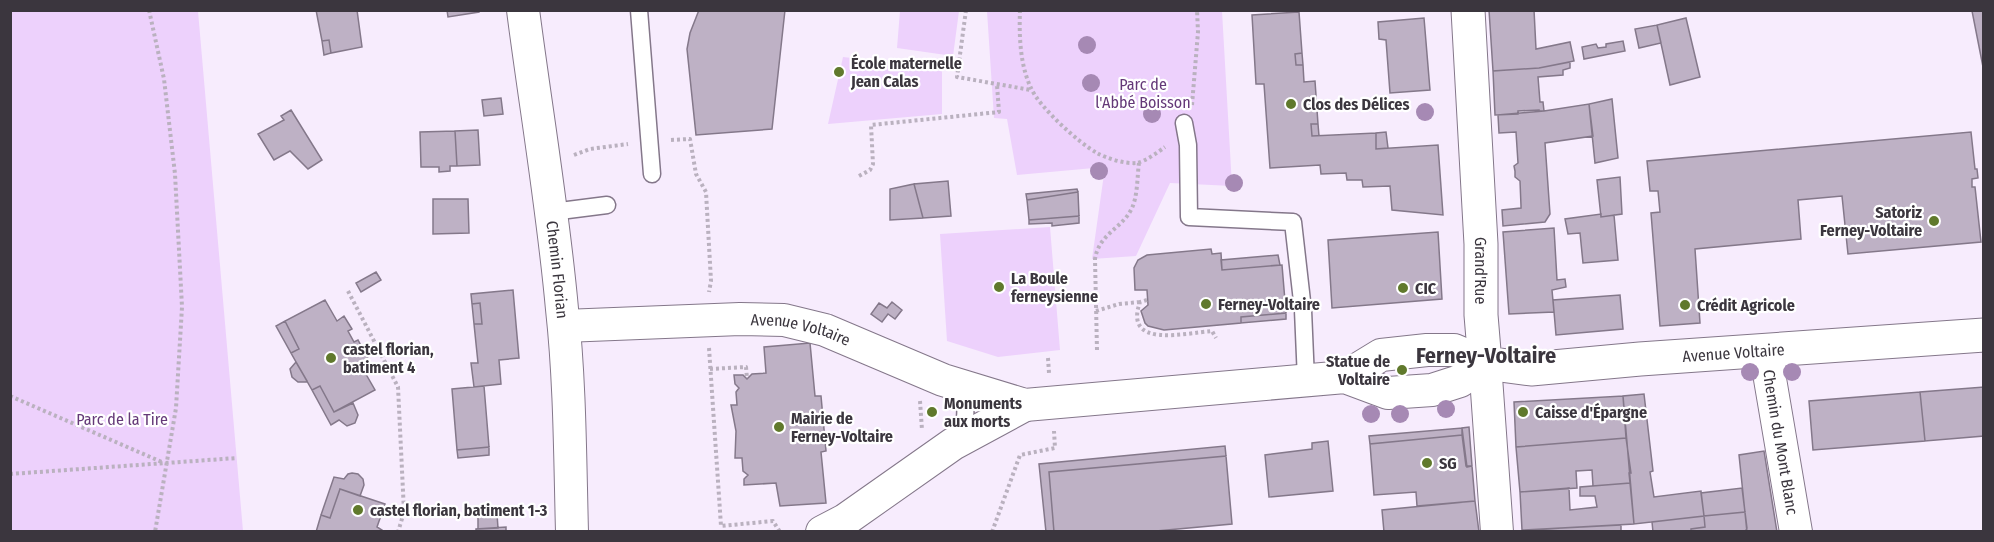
<svg xmlns="http://www.w3.org/2000/svg" width="1994" height="542" font-family="'Fira Sans Condensed',sans-serif">
	<rect width="100%" height="100%" fill="#f7ecfd"/>
	<path fill="#edd1fc" d="M10,11H198L243,531H11Z
		M900,11H959L953,56L897,48Z
		M987,11H1222L1232,186L1170,183L1136,256L1092,259L1105,167L1017,175L1007,119L994,118Z
		M843,57L942,68V114L828,124Z
		M1050,227L1060,350L998,357L947,341L940,234Z"/>
	<path fill="#beb1c5" stroke="#84788a" stroke-width="1.5" d="M316,10H357L362,47L331,53L329,40L322,41Z
		M447,10H479V12L448,17Z
		M785,10L772,129L696,135L687,49L690,33L699,10Z
		M1489,10H1534L1536,49L1570,42L1574,61L1539,68L1493,71Z
		M1984,10V72L1972,11Z
		M1299,12L1302,53L1295,54L1296,65H1303L1304,82L1315,81L1318,124H1311L1312,136L1376,133V149L1438,145L1443,215L1392,210L1390,186L1363,187L1362,180H1347L1346,173L1321,174L1320,165L1270,168L1264,84H1256L1252,15Z
		M1424,18L1430,90L1390,93L1386,40L1379,39L1378,22Z
		M1686,18L1700,77L1670,85L1657,25Z
		M1657,25L1661,43L1639,48L1635,29Z
		M329,40L331,53L324,55L322,41Z
		M1623,41L1625,51L1584,59L1582,47L1596,44L1598,48L1606,47V44Z
		M1302,53L1303,65H1296L1295,54Z
		M1570,62V68L1563,70V75L1538,77L1540,102H1543L1544,111H1539V110L1518,111V114L1495,115L1493,71L1539,68Z
		M501,98L503,114L484,116L482,100Z
		M1612,99L1618,158L1595,163L1589,104Z
		M1589,104L1593,136L1545,143L1550,214L1545,222L1503,226L1502,210L1521,208V206L1520,181L1515,177V171L1514,166L1518,163L1516,132L1499,133L1498,115L1544,111Z
		M291,110L322,160L308,169L290,151L274,160L258,134L284,120L281,116Z
		M1311,124H1318L1319,136H1312Z
		M478,130L480,165L457,166L455,131Z
		M455,131L457,166H450V171L439,172V167H421L420,132Z
		M1386,132L1388,148L1376,149V133Z
		M1971,132L1975,169H1977L1978,178L1972,179V187H1975L1981,242L1848,254L1842,196L1798,200L1801,239L1695,249L1700,323L1660,326L1651,213L1660,212L1658,191H1650L1647,161Z
		M1620,177L1622,214L1601,217L1597,180Z
		M948,181L951,216L923,218L914,184Z
		M914,184L923,218L890,220V189Z
		M1077,189L1078,192L1027,200L1026,194Z
		M1078,192L1079,216L1029,220L1027,200Z
		M433,199H468L469,233L433,234Z
		M1601,214V217L1614,215L1618,260L1583,263L1580,233L1568,234L1565,219Z
		M1079,216V223L1052,226V223L1029,224V220Z
		M1554,228L1557,280L1565,279L1566,287L1552,290L1554,312L1509,314L1503,232Z
		M1438,232L1442,299L1332,308L1328,240Z
		M1211,249L1212,254L1221,253L1222,270L1282,265L1286,313L1241,317V323L1164,330L1148,326L1145,323L1141,311L1148,305L1147,290H1135L1134,268L1138,260L1147,255Z
		M1278,255L1280,265L1222,270L1221,260Z
		M376,272L381,280L361,292L356,283Z
		M513,290L519,358L499,360L501,384L474,387L471,363H478L474,324H482L480,303L472,304L471,294Z
		M1620,295L1623,329L1556,335L1553,300Z
		M325,300L337,321L344,316L352,329L348,331L354,342L358,340L371,364L363,369L375,390L334,412L320,386L312,390L291,353L299,349L285,321Z
		M892,302L902,310L895,319L888,314L882,322L871,314L879,303L887,308Z
		M480,303L482,324H474L472,304Z
		M1286,313V319L1241,323V317Z
		M285,321L299,349L291,353L276,326Z
		M810,343L815,396H821L826,451L821,452L826,503L780,506L776,483L744,485V479L748,475L743,471L742,458H735L736,431L731,405H737L736,392L739,388L735,384L734,375H743L747,379L752,374L766,373L764,347Z
		M296,362L307,381L306,382H298L292,377L290,369Z
		M320,386L334,412L353,403L358,415L355,423L347,426L339,420L331,425L312,390Z
		M484,386L489,447L457,450L452,389Z
		M1984,387V436L1925,441L1920,392Z
		M1920,392L1925,441L1813,450L1809,401Z
		M1644,394L1653,471L1650,472L1654,497L1701,491L1704,516L1634,524L1623,396Z
		M1623,396L1626,438L1516,447L1514,402Z
		M1469,427L1472,466L1467,467L1462,428Z
		M1462,428V435L1370,444L1369,436Z
		M1462,435L1466,466H1472L1475,501L1417,506L1416,492L1374,495L1370,444Z
		M1626,438L1631,473H1629L1630,483L1593,486L1592,470L1576,471L1577,488L1520,492L1516,447Z
		M1328,441L1333,491L1269,497L1265,455L1312,449V443Z
		M1225,446L1226,456L1049,472L1054,532H1046L1039,464Z
		M489,447V455L458,458L457,450Z
		M1764,451L1777,532H1747L1739,455Z
		M1226,456L1232,524L1145,532H1054L1049,472Z
		M352,473L358,474L363,479L364,485L360,496L340,489L330,518L321,515L334,477L344,479L348,474Z
		M1630,483L1634,524L1522,530L1520,492L1569,488L1570,510L1597,507L1595,496H1580V487Z
		M1742,488L1745,512L1704,516L1701,493Z
		M340,489L385,504L377,527L385,532H316L321,515L330,518Z
		M1475,501L1479,532H1384L1382,510Z
		M1745,512L1747,528L1745,532H1691V529L1705,527L1704,516Z
		M497,514L498,528L478,529V516Z
		M1704,516L1705,527L1691,529V532H1653L1652,522Z
		M1621,525V532L1522,530Z
		M506,527V532H476V529Z"/>
	<g fill="none" stroke-linecap="round" stroke-linejoin="round">
		<defs>
			<path id="lane" d="M639,10L652,174
				M1184,123L1188,145L1189,217L1293,222L1303,310L1306,380
				M552,212L607,205
				M949,386C952,388 958,392 961,395C969,408 965,427 957,439"/>
			<g id="street">
				<path id="s1" d="M523,10C536,110 553,209 562,309C570,382 570,457 572,532"/>
				<path id="s2" d="M564,326L740,319L784,320L825,330L943,380L1025,405L1345,377L1388,393L1432,390L1460,381L1485,363"/>
				<path id="s3" d="M1769,351L1770,379L1796,532"/>
				<path d="M1485,363L1497,532"/>
				<path d="M1345,377L1381,355L1427,350H1454L1485,363"/>
				<path d="M822,532L845,520L953,444L1025,405"/>
			</g>
			<g id="secondary">
				<path id="s4" d="M1468,10L1481,244V315L1485,363L1531,369L1640,359L1984,335"/>
			</g>
		</defs>
		<use href="#lane" stroke="#84778a" stroke-width="19"/>
		<use href="#street" stroke="#84778a" stroke-width="34"/>
		<use href="#secondary" stroke="#84778a" stroke-width="35"/>
		<path stroke="#bab1bf" stroke-width="4" stroke-dasharray="3 3" stroke-linecap="butt" d="M149,10L164,79L175,174L182,307L176,408L155,532
			M966,10L957,77L1031,90
			M1020,10C1019,36 1020,65 1031,88C1039,107 1079,143 1097,153C1108,159 1125,164 1137,163C1146,161 1158,152 1165,147
			M1192,105L1198,32L1197,10
			M671,140L690,139L696,174L706,192L711,281L709,292
			M574,155L590,149L628,144
			M859,176L870,170L873,164L871,125L999,112L997,85
			M348,291L398,387L404,512L398,532
			M1147,300L1140,302C1123,349 1185,333 1212,331L1216,338
			M1096,311L1119,304L1140,302
			M709,348L721,526L773,521L780,532
			M1097,350L1095,259C1099,234 1120,230 1131,210C1138,197 1137,177 1139,163
			M1048,358L1049,373
			M710,369L746,367L747,379
			M10,396L164,463
			M920,401L922,430
			M10,474L237,458
			M992,532L1020,455L1055,448L1054,431"/>
		<use href="#lane" stroke="#fff" stroke-width="16"/>
		<use href="#street" stroke="#fff" stroke-width="32"/>
		<use href="#secondary" stroke="#fff" stroke-width="33"/>
	</g>
	<g fill="#a689b4">
		<circle cx="1087" cy="45" r="9"/>
		<circle cx="1091" cy="83" r="9"/>
		<circle cx="1425" cy="112" r="9"/>
		<circle cx="1152" cy="114" r="9"/>
		<circle cx="1099" cy="171" r="9"/>
		<circle cx="1234" cy="183" r="9"/>
		<circle cx="1750" cy="372" r="9"/>
		<circle cx="1792" cy="372" r="9"/>
		<circle cx="1446" cy="409" r="9"/>
		<circle cx="1371" cy="414" r="9"/>
		<circle cx="1400" cy="414" r="9"/>
	</g>
	<g fill="#60792c" stroke="#fff" stroke-width="2">
		<circle cx="839" cy="72" r="6"/>
		<circle cx="1291" cy="104" r="6"/>
		<circle cx="1934" cy="221" r="6"/>
		<circle cx="999" cy="287" r="6"/>
		<circle cx="1403" cy="288" r="6"/>
		<circle cx="1206" cy="304" r="6"/>
		<circle cx="1685" cy="305" r="6"/>
		<circle cx="331" cy="358" r="6"/>
		<circle cx="1402" cy="370" r="6"/>
		<circle cx="932" cy="412" r="6"/>
		<circle cx="1523" cy="412" r="6"/>
		<circle cx="779" cy="427" r="6"/>
		<circle cx="1427" cy="463" r="6"/>
		<circle cx="358" cy="510" r="6"/>
	</g>
	<g text-anchor="middle" stroke-width="4.5" stroke-linejoin="round" paint-order="stroke">
		<g font-size="16" font-weight="bold" fill="#3b363e" stroke="#fff" text-anchor="start">
			<text x="851" y="69">École maternelle<tspan x="851" dy="18">Jean Calas</tspan></text>
			<text x="1303" y="110">Clos des Délices</text>
			<text x="1922" y="218" text-anchor="end">Satoriz<tspan x="1922" dy="18">Ferney-Voltaire</tspan></text>
			<text x="1011" y="284">La Boule<tspan x="1011" dy="18">ferneysienne</tspan></text>
			<text x="1415" y="294">CIC</text>
			<text x="1218" y="310">Ferney-Voltaire</text>
			<text x="1697" y="311">Crédit Agricole</text>
			<text x="343" y="355">castel florian,<tspan x="343" dy="18">batiment 4</tspan></text>
			<text x="1390" y="367" text-anchor="end">Statue de<tspan x="1390" dy="18">Voltaire</tspan></text>
			<text x="944" y="409">Monuments<tspan x="944" dy="18">aux morts</tspan></text>
			<text x="1535" y="418">Caisse d'Épargne</text>
			<text x="791" y="424">Mairie de<tspan x="791" dy="18">Ferney-Voltaire</tspan></text>
			<text x="1439" y="469">SG</text>
			<text x="370" y="516">castel florian, batiment 1-3</text>
		</g>
		<g font-size="16" fill="#643878" stroke="#fff">
			<text x="1143" y="90">Parc de<tspan x="1143" dy="18">l'Abbé Boisson</tspan></text>
			<text x="122" y="425">Parc de la Tire</text>
		</g>
		<g font-size="16" fill="#3b363e" stroke="#fff">
			<text dy="6" stroke="none"><textPath href="#s1" startOffset="262">Chemin Florian</textPath></text>
			<text dy="6" stroke="none"><textPath href="#s4" startOffset="261">Grand'Rue</textPath></text>
			<text dy="6" stroke="none"><textPath href="#s2" startOffset="238">Avenue Voltaire</textPath></text>
			<text dy="6" stroke="none"><textPath href="#s4" startOffset="603">Avenue Voltaire</textPath></text>
			<text dy="6" stroke="none"><textPath href="#s3" startOffset="92">Chemin du Mont Blanc</textPath></text>
		</g>
		<g font-size="22" font-weight="bold" fill="#3b363e" stroke="#fff">
			<text x="1486" y="363">Ferney-Voltaire</text>
		</g>
	</g>
	<rect width="1994" height="542" fill="none" stroke="#3b363e" stroke-width="24"/>
</svg>
